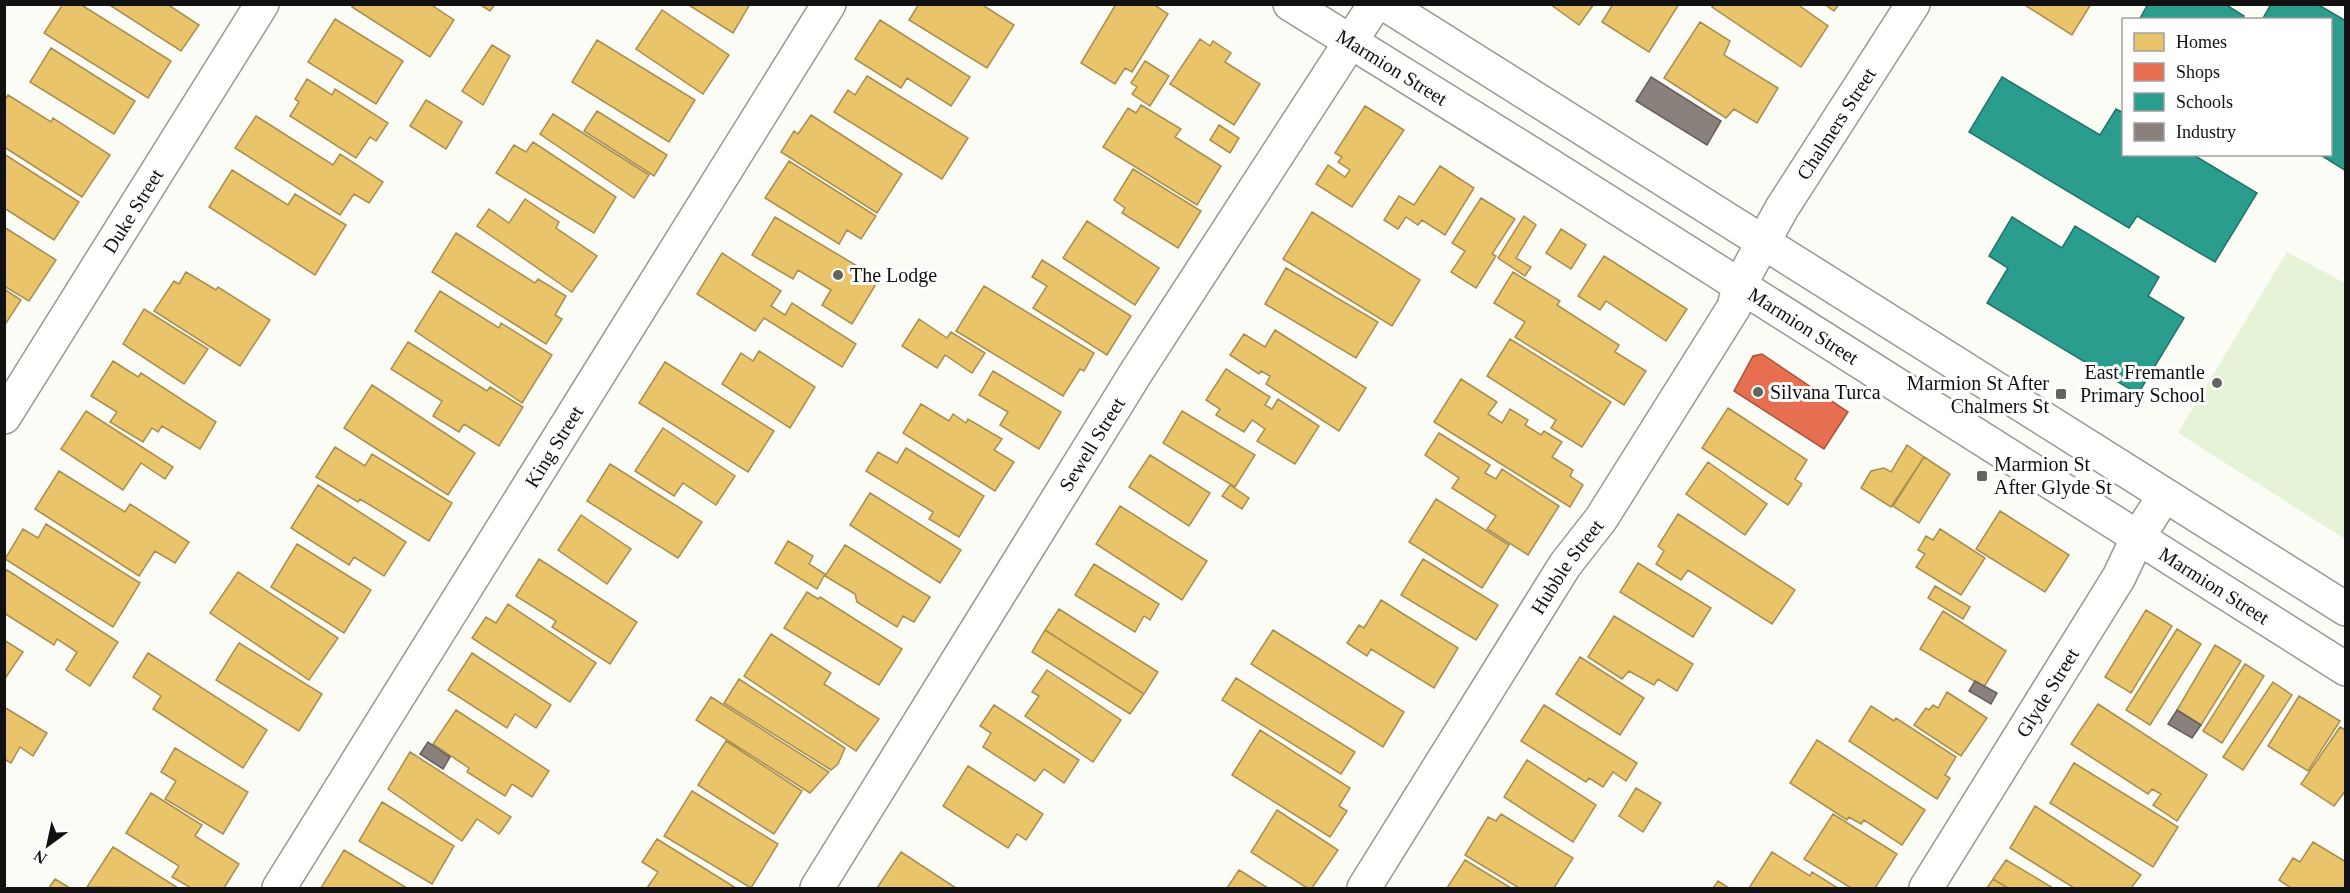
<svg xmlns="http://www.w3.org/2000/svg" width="2350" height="893" font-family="'Times New Roman',serif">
	<rect width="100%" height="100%" fill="#fcfcf7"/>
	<path fill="#e7f3d6" d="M2287,252L2345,283V539L2178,433Z"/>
	<path fill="#e9c46a" stroke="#a88e4f" stroke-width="1.5" d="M63,4H80L171,61L148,98L44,33Z
		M108,4H167L199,25L181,51Z
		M354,4H430L454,20L430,57L352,7Z
		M479,4H495L490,11Z
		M687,4H750L733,33Z
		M919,4H981L1014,25L987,68L909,20Z
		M1116,4H1153L1168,14L1132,72L1125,68L1115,84L1081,63Z
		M1550,4H1594L1579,25Z
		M1613,4H1679L1649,52L1602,22Z
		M1714,4H1797L1828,26L1801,67L1712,7Z
		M1824,4H1839L1834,11Z
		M2023,4H2091L2072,35Z
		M662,10L729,55L703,94L636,49Z
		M335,19L403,61L376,104L308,62Z
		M880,20L970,77L951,106L907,78L901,88L855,59Z
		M1700,22L1730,41L1724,55L1778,88L1757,123L1734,109L1726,118L1664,78Z
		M1200,39L1210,46L1213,41L1231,53L1225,62L1260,84L1234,125L1170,84Z
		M597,40L695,100L669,142L572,82Z
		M492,45L510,56L483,105L462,91Z
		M51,48L135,101L114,134L30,82Z
		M1145,61L1169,76L1150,106L1132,94L1137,87L1131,83Z
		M867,76L968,138L942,179L834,112L848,90L855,95Z
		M307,79L332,95L335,89L388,123L376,141L370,137L356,158L290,116L299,102L295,99Z
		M8,95L51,122L53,118L110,155L82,197L4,147V101Z
		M426,100L462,122L446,149L410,126Z
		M1141,105L1181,129L1175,137L1221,166L1197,205L1103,147L1128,108L1136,113Z
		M1365,106L1404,130L1352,207L1316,184L1328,165L1345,177L1350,170L1338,162L1342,157L1335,153Z
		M597,111L667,155L654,176L584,131Z
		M553,114L649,175L634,198L540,134Z
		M811,115L902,174L877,213L781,152L794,131L798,134Z
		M256,116L333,165L340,154L383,182L369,203L354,194L340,215L235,148Z
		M1219,125L1239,138L1230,153L1210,140Z
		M533,142L616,197L594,233L496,173L514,145L526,152Z
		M4,154L79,202L54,240L4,208Z
		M789,161L876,216L861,239L847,230L839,244L765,198Z
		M1440,166L1474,188L1445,235L1422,220L1418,225L1406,217L1398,229L1384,220L1399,196L1414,205Z
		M1133,169L1201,211L1178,248L1122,213L1125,208L1114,200Z
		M232,170L288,205L295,194L346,225L315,275L209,207Z
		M1481,198L1515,219L1492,254L1496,256L1476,288L1451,272L1465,251L1452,243Z
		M525,199L559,222L556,228L597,256L572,292L477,226L489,209L509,223Z
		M1312,212L1420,280L1392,326L1283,259Z
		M1524,216L1536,225L1516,258L1531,267L1525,276L1498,258Z
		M775,217L879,279L852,324L822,305L831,290L798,270L793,279L752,255Z
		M1087,221L1159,268L1135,305L1063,258Z
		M4,227L56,260L29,301L4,286Z
		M1561,229L1586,245L1571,269L1546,253Z
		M456,233L535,283L538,279L566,296L555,315L562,319L546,344L432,272Z
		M722,253L781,291L771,306L785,315L792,303L856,344L842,367L764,318L755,331L697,294Z
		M1604,256L1687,309L1666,341L1606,301L1600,310L1578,296Z
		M1042,260L1131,316L1107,355L1033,308L1047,286L1032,277Z
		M1286,268L1378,322L1356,358L1265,304Z
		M186,272L216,290L218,287L270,320L240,366L154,311L174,281L179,284Z
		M1513,272L1560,301L1557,305L1619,345L1615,352L1646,371L1624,405L1515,337L1525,322L1494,303Z
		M984,286L1094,353L1084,371L1080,369L1063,396L956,331Z
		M4,289L21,300L6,323L4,321Z
		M440,291L499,328L501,323L552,355L522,403L415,331Z
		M144,309L208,349L184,384L123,344Z
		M919,319L947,338L951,332L985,353L972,373L945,355L937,368L902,346Z
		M1275,330L1366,388L1339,431L1266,384L1270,376L1261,371L1259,374L1230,355L1244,334L1265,347Z
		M1510,339L1611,402L1582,447L1551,428L1556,420L1487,376Z
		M408,342L487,391L490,387L523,407L499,446L464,424L459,432L433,416L442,401L391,369Z
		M759,351L815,387L790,428L722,384L741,353L753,361Z
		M113,361L138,377L141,373L216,422L200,449L162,426L158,432L152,428L143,442L110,422L117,412L91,396Z
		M665,362L774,431L748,472L639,403Z
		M1226,369L1270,397L1265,405L1272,409L1278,399L1319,426L1295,464L1257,441L1265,429L1252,420L1244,432L1216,415L1220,409L1206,400Z
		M993,371L1061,412L1039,449L1000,425L1008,412L979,395Z
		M1461,379L1497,402L1488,414L1502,423L1510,409L1528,420L1525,425L1541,435L1544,431L1562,442L1552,457L1573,470L1570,476L1583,485L1570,507L1434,422Z
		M372,385L475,453L448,495L344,428Z
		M921,404L949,421L953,414L966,423L968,419L1002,439L994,450L1014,462L995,491L903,433Z
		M1728,408L1807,460L1795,479L1802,484L1788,505L1702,448Z
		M86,411L173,467L165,479L141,463L123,490L61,449Z
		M1182,411L1255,455L1235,487L1163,443Z
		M663,428L735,476L716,505L683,483L674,496L635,471Z
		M1439,433L1490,465L1485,473L1496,479L1502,469L1559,506L1528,555L1487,529L1496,516L1452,488L1459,478L1425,455Z
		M1907,445L1924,457L1891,507L1861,488L1871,471L1884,468L1891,472Z
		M335,447L365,466L372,454L452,503L429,541L360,499L358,502L316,477Z
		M906,448L984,496L959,537L929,519L933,512L866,471L878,452L897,463Z
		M1150,455L1210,493L1189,526L1129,487Z
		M1924,457L1950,474L1919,523L1893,506Z
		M1708,462L1767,504L1745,535L1686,494Z
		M610,464L702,522L678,558L587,501Z
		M59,471L125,512L130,504L189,542L175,563L155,551L139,576L35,509Z
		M318,485L406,542L384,576L354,557L349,565L291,528Z
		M1230,485L1249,498L1242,509L1222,496Z
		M870,493L961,550L940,583L850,525Z
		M1436,499L1509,545L1482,588L1409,542Z
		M1120,506L1207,561L1182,600L1096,544Z
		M2000,511L2069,555L2045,592L1976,549Z
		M1678,514L1795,590L1772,624L1688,570L1681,580L1656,564L1664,551L1658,546Z
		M581,515L631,549L607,584L558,550Z
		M46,524L140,583L113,627L5,559L23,529L38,538Z
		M1940,529L1985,558L1961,595L1916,567L1925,554L1918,550L1926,536L1933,540Z
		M788,541L813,556L809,564L825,574L817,589L775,563Z
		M297,544L371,590L344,633L271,587Z
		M845,545L930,597L914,622L903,616L897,627L857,602L855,594L825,576Z
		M539,559L637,622L610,664L552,627L556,621L516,596Z
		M1423,559L1498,605L1476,640L1401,595Z
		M1638,563L1711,608L1693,637L1620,592Z
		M1094,564L1159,604L1150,620L1144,616L1135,632L1075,595Z
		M7,570L118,642L90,686L66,670L77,652L57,639L54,645L4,613V574Z
		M238,572L338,638L309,680L210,613Z
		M1935,586L1970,607L1963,619L1928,598Z
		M807,592L818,599L820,597L902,649L879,685L784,628Z
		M1381,600L1458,648L1434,688L1371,649L1367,656L1347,643L1359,625L1364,628Z
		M508,604L596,663L570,702L472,638L486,617L496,623Z
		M1059,609L1158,672L1144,694L1045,630Z
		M2146,610L2172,626L2131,693L2105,677Z
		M1943,611L2006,651L1984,687L1920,649Z
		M1614,616L1693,664L1677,691L1658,679L1654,685L1629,671L1622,679L1588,657Z
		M2177,629L2201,644L2150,725L2126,710Z
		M1045,630L1144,694L1130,714L1032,652Z
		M1273,630L1404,712L1383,747L1251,664Z
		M771,634L831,673L824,684L879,719L856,751L744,676Z
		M4,640L23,652L4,680Z
		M239,643L322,694L299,731L216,680Z
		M2215,645L2241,661L2201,725L2177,710Z
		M148,653L267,730L243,768L153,709L161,696L133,677Z
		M472,653L551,705L536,728L515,714L507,728L448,690Z
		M1580,657L1644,698L1620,735L1556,694Z
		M2245,664L2264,676L2222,743L2203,731Z
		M1047,670L1121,720L1093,762L1025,716L1039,696L1032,692Z
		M1236,678L1355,752L1341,774L1222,700Z
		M739,679L845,748L838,764L831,770L724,703Z
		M2273,682L2292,695L2243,770L2223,757Z
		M1947,692L1987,718L1961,756L1914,725L1926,708L1929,710L1933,705L1938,708Z
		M2299,696L2340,721L2308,771L2268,746Z
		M711,697L829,772L810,793L696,720Z
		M2098,704L2207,775L2177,821L2153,805L2161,794L2152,789L2148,794L2071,744Z
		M994,705L1079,760L1064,783L1044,769L1035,781L983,747L991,733L980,726Z
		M1544,705L1637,763L1626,781L1613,772L1603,787L1589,778L1586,782L1521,741Z
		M1871,706L1894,721L1896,718L1956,757L1945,775L1950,778L1937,799L1849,741Z
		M4,707L47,733L33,756L20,747L11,763L4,759Z
		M456,710L549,771L532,797L512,784L505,796L467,772L469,768L433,744Z
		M2340,727L2346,730V790L2334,806L2301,784Z
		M1260,730L1350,788L1339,806L1347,811L1330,837L1232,775Z
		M1817,740L1925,810L1902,845L1864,820L1861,824L1849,817L1847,820L1790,783Z
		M726,741L802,791L774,834L698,785Z
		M175,748L248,792L223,834L165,799L176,781L161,772Z
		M410,752L511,817L499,834L477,819L462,841L388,789Z
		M1527,760L1596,805L1573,842L1504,797Z
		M2074,763L2178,827L2153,867L2050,803Z
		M968,766L1043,814L1026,840L1017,834L1008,848L943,806Z
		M1636,788L1661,803L1643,832L1619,816Z
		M692,791L778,844L751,888L664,836Z
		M151,793L202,825L195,836L239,864L224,888H191L172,877L179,866L126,833Z
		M382,802L454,846L432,884L359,841Z
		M2035,806L2141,875L2131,888H2074L2010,848Z
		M1277,810L1338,850L1312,888H1307L1251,852Z
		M1501,814L1573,858L1554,888H1519L1465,855L1488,817L1496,821Z
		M1833,814L1897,854L1875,888H1851L1804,859Z
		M657,839L736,888H647L658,872L642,862Z
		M2313,842L2346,862V888H2291L2279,880L2293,858L2300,862Z
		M113,847L178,888L87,887Z
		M344,850L407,888H321Z
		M901,852L956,888H877Z
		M1772,852L1810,876L1812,872L1838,888H1749Z
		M1465,860L1511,888H1447Z
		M2006,860L2053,888H2008L1993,879Z
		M1239,870L1268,888H1227Z
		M55,879L70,888H49Z
		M1993,879L2008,888H1987Z
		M1718,881L1729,888H1713Z"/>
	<path fill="#e76f51" stroke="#a7533e" stroke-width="1.5" d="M1762,354L1848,412L1824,449L1734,391L1753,356Z"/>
	<path fill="#2a9d8f" stroke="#227369" stroke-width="1.5" d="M2148,4H2225L2244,16L2241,20H2139Z
		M2271,4H2317L2346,21V171L2319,154H2330V20H2262Z
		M2002,77L2100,135L2116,109L2124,113V154H2192L2257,193L2215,262L2137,216L2129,228L1969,132Z
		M2012,217L2062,248L2075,226L2159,277L2148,296L2184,318L2138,394L1987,303L2008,268L1989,256Z"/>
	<path fill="#8a817c" stroke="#665f5c" stroke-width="1.5" d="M1651,77L1721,121L1707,145L1636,101Z
		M1975,681L1997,693L1991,704L1969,691Z
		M2177,710L2201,725L2192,738L2168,724Z
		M428,742L450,757L443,769L420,754Z"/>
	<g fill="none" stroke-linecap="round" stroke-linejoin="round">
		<defs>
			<g id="street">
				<path id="s1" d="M1290,4L1543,161L2346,669"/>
				<path d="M1385,4L2346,609"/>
				<path id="s2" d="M4,417L262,4"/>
				<path id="s3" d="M279,888L829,4"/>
				<path id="s4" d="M817,888L1137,371L1375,4"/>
				<path id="s5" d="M1364,888L1565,565L1601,519L1734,307L1739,286L1782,208L1913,4"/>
				<path id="s6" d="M1926,888L2119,577L2138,537L2164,496"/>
			</g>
		</defs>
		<use href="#street" stroke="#979795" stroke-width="36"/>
		<use href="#street" stroke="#fffffe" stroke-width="33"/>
	</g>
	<g fill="#636362" stroke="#fff" stroke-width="2">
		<circle cx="838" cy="275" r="6"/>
		<circle cx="2217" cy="383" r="6"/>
		<circle cx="1758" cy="392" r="6"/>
		<rect x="2055" y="388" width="12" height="12" rx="3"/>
		<rect x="1976" y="470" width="12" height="12" rx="3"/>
	</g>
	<g text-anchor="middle" stroke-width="6" stroke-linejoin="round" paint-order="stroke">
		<g font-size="20" fill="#111" stroke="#fff">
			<text dy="7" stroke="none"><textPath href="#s1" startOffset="120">Marmion Street</textPath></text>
			<text dy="7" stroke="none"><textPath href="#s5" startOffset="900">Chalmers Street</textPath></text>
			<text dy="7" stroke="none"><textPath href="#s2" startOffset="243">Duke Street</textPath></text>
			<text dy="7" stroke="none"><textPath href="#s1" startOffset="606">Marmion Street</textPath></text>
			<text dy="7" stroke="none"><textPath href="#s4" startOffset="522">Sewell Street</textPath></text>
			<text dy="7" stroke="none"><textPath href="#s3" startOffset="520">King Street</textPath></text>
			<text dy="7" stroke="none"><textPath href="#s5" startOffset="380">Hubble Street</textPath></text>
			<text dy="7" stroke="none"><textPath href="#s1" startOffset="1092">Marmion Street</textPath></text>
			<text dy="7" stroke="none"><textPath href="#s6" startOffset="230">Glyde Street</textPath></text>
		</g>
		<g font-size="20" fill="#111" stroke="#fff" text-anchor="start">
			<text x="850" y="282">The Lodge</text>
			<text x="2205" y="379" text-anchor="end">East Fremantle<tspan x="2205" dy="23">Primary School</tspan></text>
			<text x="2049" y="390" text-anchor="end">Marmion St After<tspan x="2049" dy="23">Chalmers St</tspan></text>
			<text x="1770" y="399">Silvana Turca</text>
			<text x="1994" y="471">Marmion St<tspan x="1994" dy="23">After Glyde St</tspan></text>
		</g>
	</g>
	<rect width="2350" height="893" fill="none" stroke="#111111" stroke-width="12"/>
	<rect x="2122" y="18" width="210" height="138" fill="#ffffff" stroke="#a0a0a0" stroke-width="1.5"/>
	<rect x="2134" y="33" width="30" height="18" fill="#e9c46a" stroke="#a0a0a0" stroke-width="1.5"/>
	<text x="2176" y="48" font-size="18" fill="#111111">Homes</text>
	<rect x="2134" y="63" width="30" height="18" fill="#e76f51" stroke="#a0a0a0" stroke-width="1.5"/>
	<text x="2176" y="78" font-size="18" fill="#111111">Shops</text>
	<rect x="2134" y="93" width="30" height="18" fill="#2a9d8f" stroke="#a0a0a0" stroke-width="1.5"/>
	<text x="2176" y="108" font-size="18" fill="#111111">Schools</text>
	<rect x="2134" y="123" width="30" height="18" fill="#8a817c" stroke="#a0a0a0" stroke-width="1.5"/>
	<text x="2176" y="138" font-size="18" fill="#111111">Industry</text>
	<g transform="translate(48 845) rotate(213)" stroke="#ffffff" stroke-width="4.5" paint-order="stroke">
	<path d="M0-4.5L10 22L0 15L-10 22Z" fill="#111111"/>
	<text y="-9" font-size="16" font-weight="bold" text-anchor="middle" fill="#111111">N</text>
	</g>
</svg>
